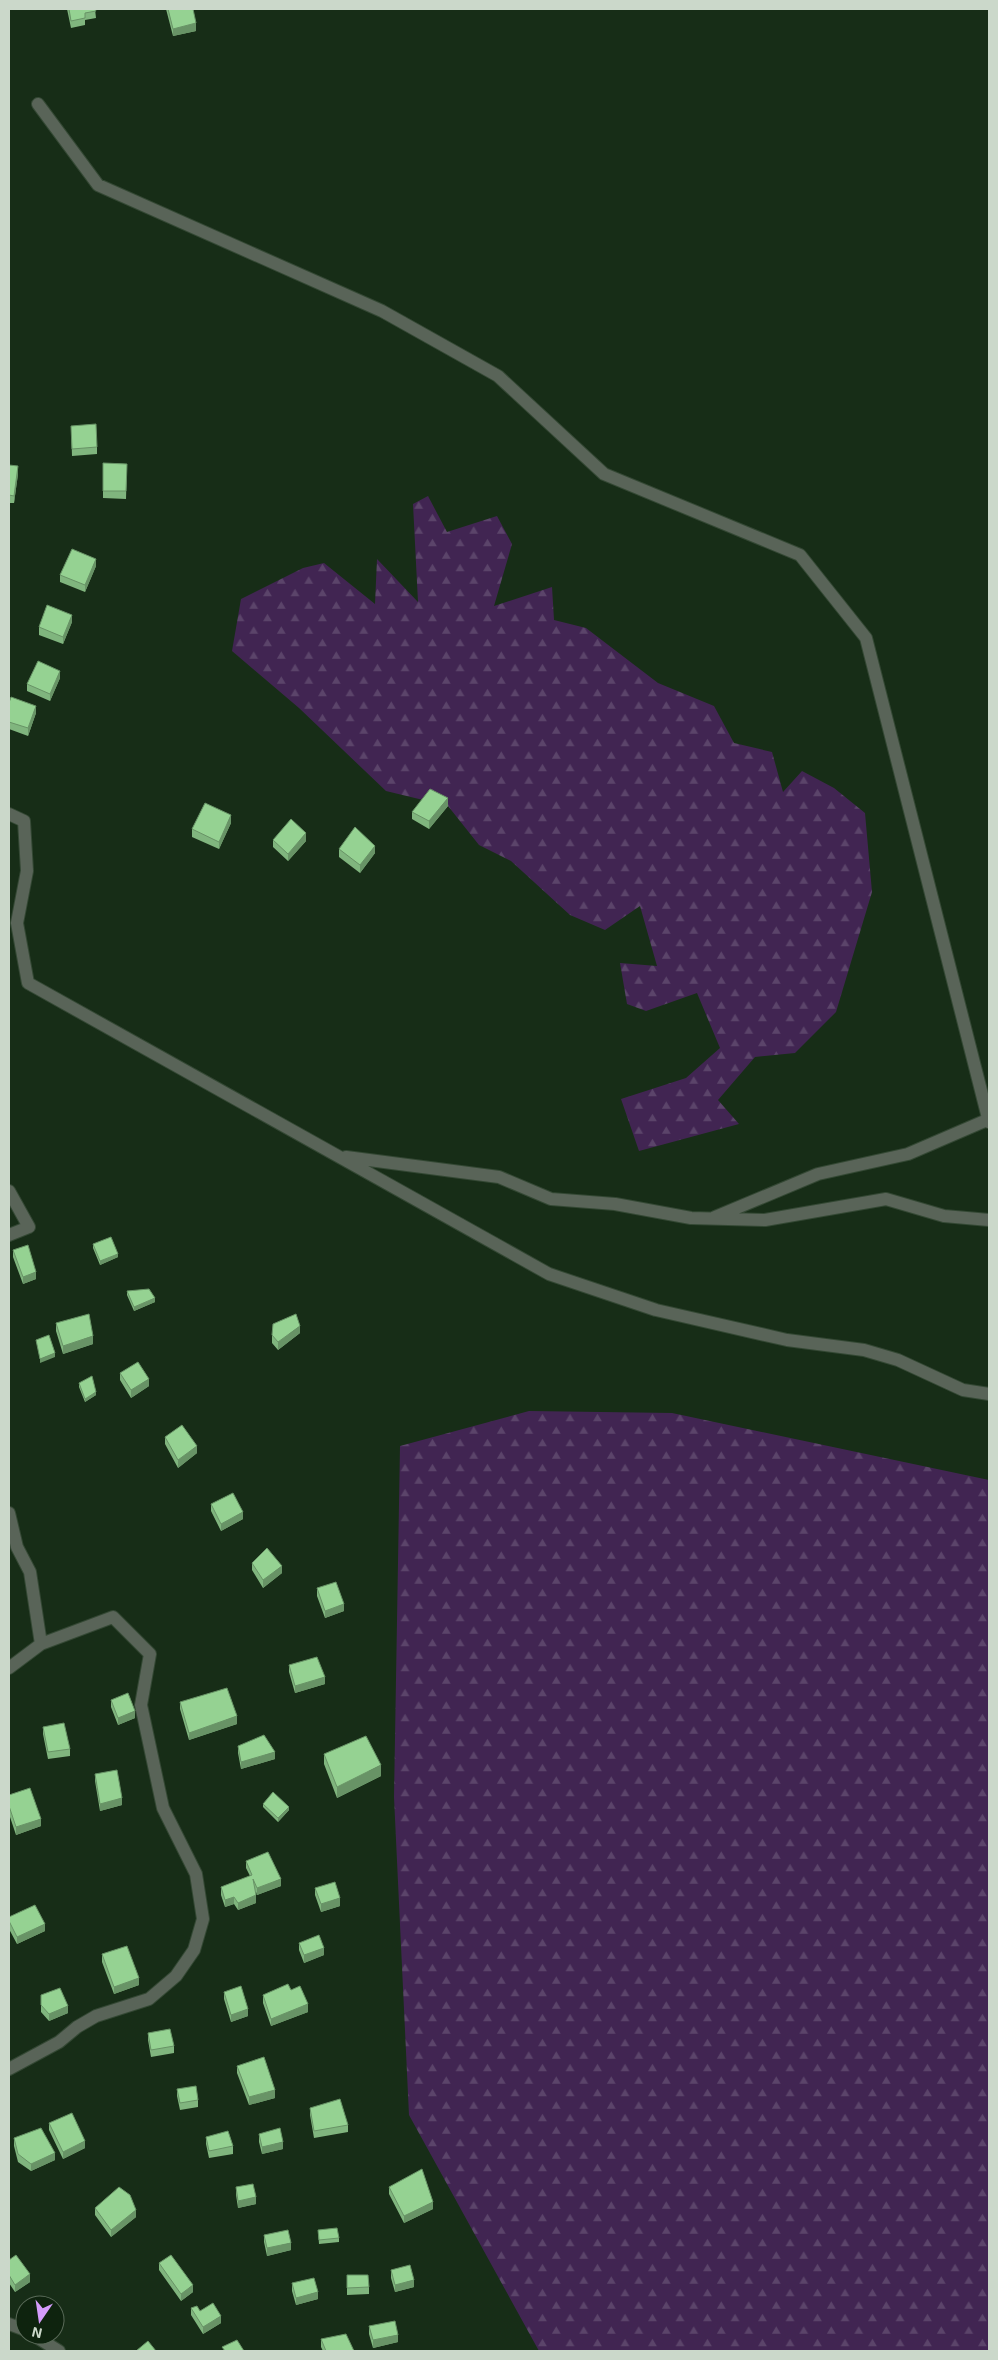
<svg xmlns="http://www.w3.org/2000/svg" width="998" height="2360" font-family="'Exo 2',sans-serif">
	<defs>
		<pattern id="forest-firs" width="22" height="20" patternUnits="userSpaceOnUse" patternTransform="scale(1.25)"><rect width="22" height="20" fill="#412552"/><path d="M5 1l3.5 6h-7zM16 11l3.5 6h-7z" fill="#5b446a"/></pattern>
	</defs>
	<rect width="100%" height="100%" fill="#172d17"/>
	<path fill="url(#forest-firs)" d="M428,496L447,532L497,516L512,544L494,606L552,587L554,620L586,628L658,683L714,706L734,743L772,752L783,792L802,771L834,788L865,813L872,892L836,1012L795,1053L755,1057L718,1100L739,1124L639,1151L621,1099L686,1078L720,1048L697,993L646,1011L627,1004L620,963L657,966L640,906L605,930L570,915L511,861L479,845L448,806L386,791L299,708L232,651L241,599L303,568L324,563L375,604L377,559L418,602L413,504Z
		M529,1411L672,1413L989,1480V2351H539L409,2115L394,1797L400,1446Z"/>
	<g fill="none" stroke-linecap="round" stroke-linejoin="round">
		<defs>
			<path id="minor" d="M38,104L98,185L382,311L498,376L604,474L800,555L866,638L989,1122
				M9,814L24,821L27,871L17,923L28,983L549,1274L656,1310L787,1340L864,1350L898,1360L963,1390L989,1394
				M346,1157L499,1177L551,1199L615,1204L691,1218L765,1220L886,1199L944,1216L989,1220
				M9,1191L29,1227L9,1235
				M715,1217L818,1174L908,1154L987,1120
				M9,1513L17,1547L30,1572L41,1644
				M9,1668L41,1644L113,1617L150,1654L141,1705L163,1808L196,1874L203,1919L194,1950L176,1976L149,1999L96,2016L77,2027L59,2042L9,2069
				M9,2324L25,2330
				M33,2335L59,2351"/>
		</defs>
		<use href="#minor" stroke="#344834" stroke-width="14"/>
		<use href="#minor" stroke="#596458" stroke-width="12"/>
	</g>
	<path fill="#80b57e" d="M67,9H95L96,18L85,20V25L71,28Z
		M166,9H193L196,31L173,36Z
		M71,426L97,447V454L72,456Z
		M103,463L127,464L126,499L103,498Z
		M9,465L18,474L14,503H9Z
		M96,566L85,592L60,582V575Z
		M72,622L63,644L39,635V627Z
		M60,678L50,701L27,691V684Z
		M9,703L36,713L28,736L9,729Z
		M448,806L429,829L412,819V812Z
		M231,823L219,849L192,837V829Z
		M273,840L306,841L288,861L273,847Z
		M339,849L375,853L360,873L339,857Z
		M93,1244L118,1257L100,1265L93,1248Z
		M13,1250L36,1279L23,1284L13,1257Z
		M127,1291L155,1302L134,1311L127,1295Z
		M56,1323L93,1344L63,1354L56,1331Z
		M300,1333L278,1350L272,1343V1335Z
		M120,1373L149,1386L131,1398L120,1380Z
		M79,1383L96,1395L85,1402L79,1387Z
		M165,1437L197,1453L178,1468L165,1444Z
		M211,1504L243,1519L221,1531L211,1511Z
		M252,1563L282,1573L263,1588L252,1570Z
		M317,1588L344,1611L325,1618L317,1596Z
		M289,1665L325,1684L295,1693L289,1672Z
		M111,1700L135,1718L118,1725L111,1707Z
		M180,1702L237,1724L189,1740L180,1709Z
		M43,1727L70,1749V1756L48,1759L43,1734Z
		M238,1746L275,1759L241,1769L238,1753Z
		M324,1754L381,1776L337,1798L324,1764Z
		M95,1774L122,1805L100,1811L95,1781Z
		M9,1795L41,1826L16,1835L9,1814Z
		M263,1804L289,1810L278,1822L263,1807Z
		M246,1861L281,1886L257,1895L256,1892V1903L238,1910L234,1904L225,1907L221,1895V1887L250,1876L246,1868Z
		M315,1888L340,1906L321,1912L315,1895Z
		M9,1917L45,1931L17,1944L9,1929Z
		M299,1943L324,1955L304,1963L299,1950Z
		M102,1954L139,1985L114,1994L102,1962Z
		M291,1990L308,2012L271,2026L263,2003V1995Z
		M224,1992L248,2016L231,2022L224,1999Z
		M41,1995L68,2013L49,2021L41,2012Z
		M148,2033L174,2046V2053L151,2057L148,2040Z
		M237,2066L275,2098L249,2105L237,2073Z
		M177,2089L198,2100V2107L180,2110L177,2096Z
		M310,2108L348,2125V2132L314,2138L310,2115Z
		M49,2123L85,2148L63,2159L49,2130Z
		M259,2134L283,2149L262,2154L259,2142Z
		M206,2137L233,2146V2154L209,2158L206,2144Z
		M14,2138L55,2160L31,2171L18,2162L14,2146Z
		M236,2187L256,2204L238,2208L236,2195Z
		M389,2187L433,2209L404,2223L389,2194Z
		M95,2208L136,2217L111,2237L95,2215Z
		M318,2230L339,2238V2242L319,2244Z
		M264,2235L291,2250L267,2256L264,2242Z
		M9,2260L30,2282L15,2292L9,2283Z
		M159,2263L193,2292L181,2301L159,2270Z
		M391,2270L414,2287L395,2292L391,2278Z
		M347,2275L369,2287V2294L347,2295Z
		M292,2283L318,2299L296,2305L292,2291Z
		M191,2308L200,2311L221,2323L203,2334L191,2315Z
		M369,2326L398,2342L373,2348L369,2334Z
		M321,2339L354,2351H323L321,2347Z"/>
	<path fill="#689366" d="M196,23V31L173,36V29Z
		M18,466V474L14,503V496Z
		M96,559V566L85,592V585Z
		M72,615V622L63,644V637Z
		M60,671V678L50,701V694Z
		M36,706V713L28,736V728Z
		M448,798V806L429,829V821Z
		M231,815V823L219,849V842Z
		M306,833V841L288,861V854Z
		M375,846V853L360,873V865Z
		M118,1254V1257L100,1265V1261Z
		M36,1272V1279L23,1284V1277Z
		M155,1298V1302L134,1311V1307Z
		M300,1326V1333L278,1350V1342Z
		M93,1336V1344L63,1354V1346Z
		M55,1353V1357L40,1363V1359Z
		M149,1379V1386L131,1398V1390Z
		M96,1392V1395L85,1402V1399Z
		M197,1446V1453L178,1468V1460Z
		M243,1512V1519L221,1531V1524Z
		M282,1566V1573L263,1588V1580Z
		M344,1604V1611L325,1618V1611Z
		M325,1677V1684L295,1693V1686Z
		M135,1711V1718L118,1725V1718Z
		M237,1716V1724L189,1740V1733Z
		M275,1752V1759L241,1769V1762Z
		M381,1765V1776L337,1798V1787Z
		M122,1798V1805L100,1811V1804Z
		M289,1807V1810L278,1822V1818Z
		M41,1819V1826L16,1835V1827Z
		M281,1879V1886L257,1895V1888Z
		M256,1895V1903L238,1910V1903Z
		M234,1897V1904L225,1907V1900Z
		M340,1898V1906L321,1912V1904Z
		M45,1924V1931L17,1944V1937Z
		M324,1948V1955L304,1963V1955Z
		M139,1978V1985L114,1994V1987Z
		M308,2004V2012L271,2026V2019Z
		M68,2006V2013L49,2021V2014Z
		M248,2009V2016L231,2022V2015Z
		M275,2090V2098L249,2105V2097Z
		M85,2141V2148L63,2159V2152Z
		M283,2142V2149L262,2154V2147Z
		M55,2153V2160L31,2171V2164Z
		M256,2197V2204L238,2208V2201Z
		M433,2202V2209L404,2223V2216Z
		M136,2210V2217L111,2237V2230Z
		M291,2243V2250L267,2256V2248Z
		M30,2274V2282L15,2292V2285Z
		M414,2280V2287L395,2292V2285Z
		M193,2285V2292L181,2301V2294Z
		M318,2292V2299L296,2305V2298Z
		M221,2316V2323L203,2334V2327Z
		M398,2335V2342L373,2348V2340Z"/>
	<path fill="#95d292" stroke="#689366" d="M69,9H95L96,11L85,13V18L71,21Z
		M168,9H193L196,23L173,29Z
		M96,424L97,447L72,449L71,426Z
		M103,463L127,464L126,491H103Z
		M9,465L18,466L14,496L9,495Z
		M72,549L96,559L85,585L60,575Z
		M47,605L72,615L63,637L39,627Z
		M38,661L60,671L50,694L27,684Z
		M11,697L36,706L28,728L9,722V703Z
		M430,789L448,798L429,821L412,812Z
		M205,803L231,815L219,842L192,829Z
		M291,819L306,833L288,854L273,840Z
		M355,827L375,846L360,865L339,849Z
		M111,1237L118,1254L100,1261L93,1244Z
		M28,1245L36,1272L23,1277L13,1250Z
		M149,1289L155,1298L134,1307L127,1291Z
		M89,1314L93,1336L63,1346L56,1323Z
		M296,1314L300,1326L278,1342L272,1335L273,1324Z
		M49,1335L55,1353L40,1359L36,1340Z
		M138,1362L149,1379L131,1390L120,1373Z
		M92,1376L96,1392L85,1399L79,1383Z
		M182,1425L197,1446L178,1460L165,1437Z
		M233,1493L243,1512L221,1524L211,1504Z
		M267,1548L282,1566L263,1580L252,1563Z
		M336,1582L344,1604L325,1611L317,1588Z
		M317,1657L325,1677L295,1686L289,1665Z
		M227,1688L237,1716L189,1733L180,1702Z
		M128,1693L135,1711L118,1718L111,1700Z
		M64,1723L70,1749L48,1752L43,1727Z
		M264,1735L275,1752L241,1762L238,1746Z
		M366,1736L381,1765L337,1787L324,1754Z
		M117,1770L122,1798L100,1804L95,1774Z
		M30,1788L41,1819L16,1827L9,1806V1795Z
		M273,1792L289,1807L278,1818L263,1804Z
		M268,1852L281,1879L257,1888L253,1879L256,1895L238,1903L234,1897L225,1900L221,1887L252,1875L246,1861Z
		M335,1882L340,1898L321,1904L315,1888Z
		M35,1905L45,1924L17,1937L9,1921V1917Z
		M319,1935L324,1948L304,1955L299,1943Z
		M127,1946L139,1978L114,1987L102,1954Z
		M288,1984L291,1990L300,1986L308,2004L271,2019L263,1995Z
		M241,1986L248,2009L231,2015L224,1992Z
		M60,1988L68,2006L49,2014L41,2005V1995Z
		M170,2029L174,2046L151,2050L148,2033Z
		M264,2057L275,2090L249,2097L237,2066Z
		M196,2086L198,2100L180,2103L177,2089Z
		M340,2099L348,2125L314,2131L310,2108Z
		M72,2113L85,2141L63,2152L49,2123Z
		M41,2128L55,2153L31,2164L18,2154L14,2138Z
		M280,2128L283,2142L262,2147L259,2134Z
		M228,2131L233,2146L209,2151L206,2137Z
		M422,2169L433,2202L404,2216L389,2187Z
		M253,2184L256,2197L238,2201L236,2187Z
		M119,2187L130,2195L136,2210L111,2230L95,2208Z
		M337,2228L339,2238L319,2240L318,2230Z
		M288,2230L291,2243L267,2248L264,2235Z
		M16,2255L30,2274L15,2285L9,2275V2260Z
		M171,2255L193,2285L181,2294L159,2263Z
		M410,2265L414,2280L395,2285L391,2270Z
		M347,2275H368L369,2287L347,2288Z
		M314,2278L318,2292L296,2298L292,2283Z
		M213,2303L221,2316L203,2327L191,2308L197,2306L200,2311Z
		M395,2321L398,2335L373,2340L369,2326Z
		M346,2334L354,2351H326L321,2339Z
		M237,2340L244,2351H225L222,2347Z
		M148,2341L156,2351H136Z"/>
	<rect width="998" height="2360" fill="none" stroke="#cbd8ca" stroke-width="20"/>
	<g transform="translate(40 2320) rotate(193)"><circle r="24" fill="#0e230e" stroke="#5a6b59"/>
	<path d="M0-4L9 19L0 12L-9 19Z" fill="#d59cfb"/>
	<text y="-8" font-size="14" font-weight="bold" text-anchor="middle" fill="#cbd8ca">N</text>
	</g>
</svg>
